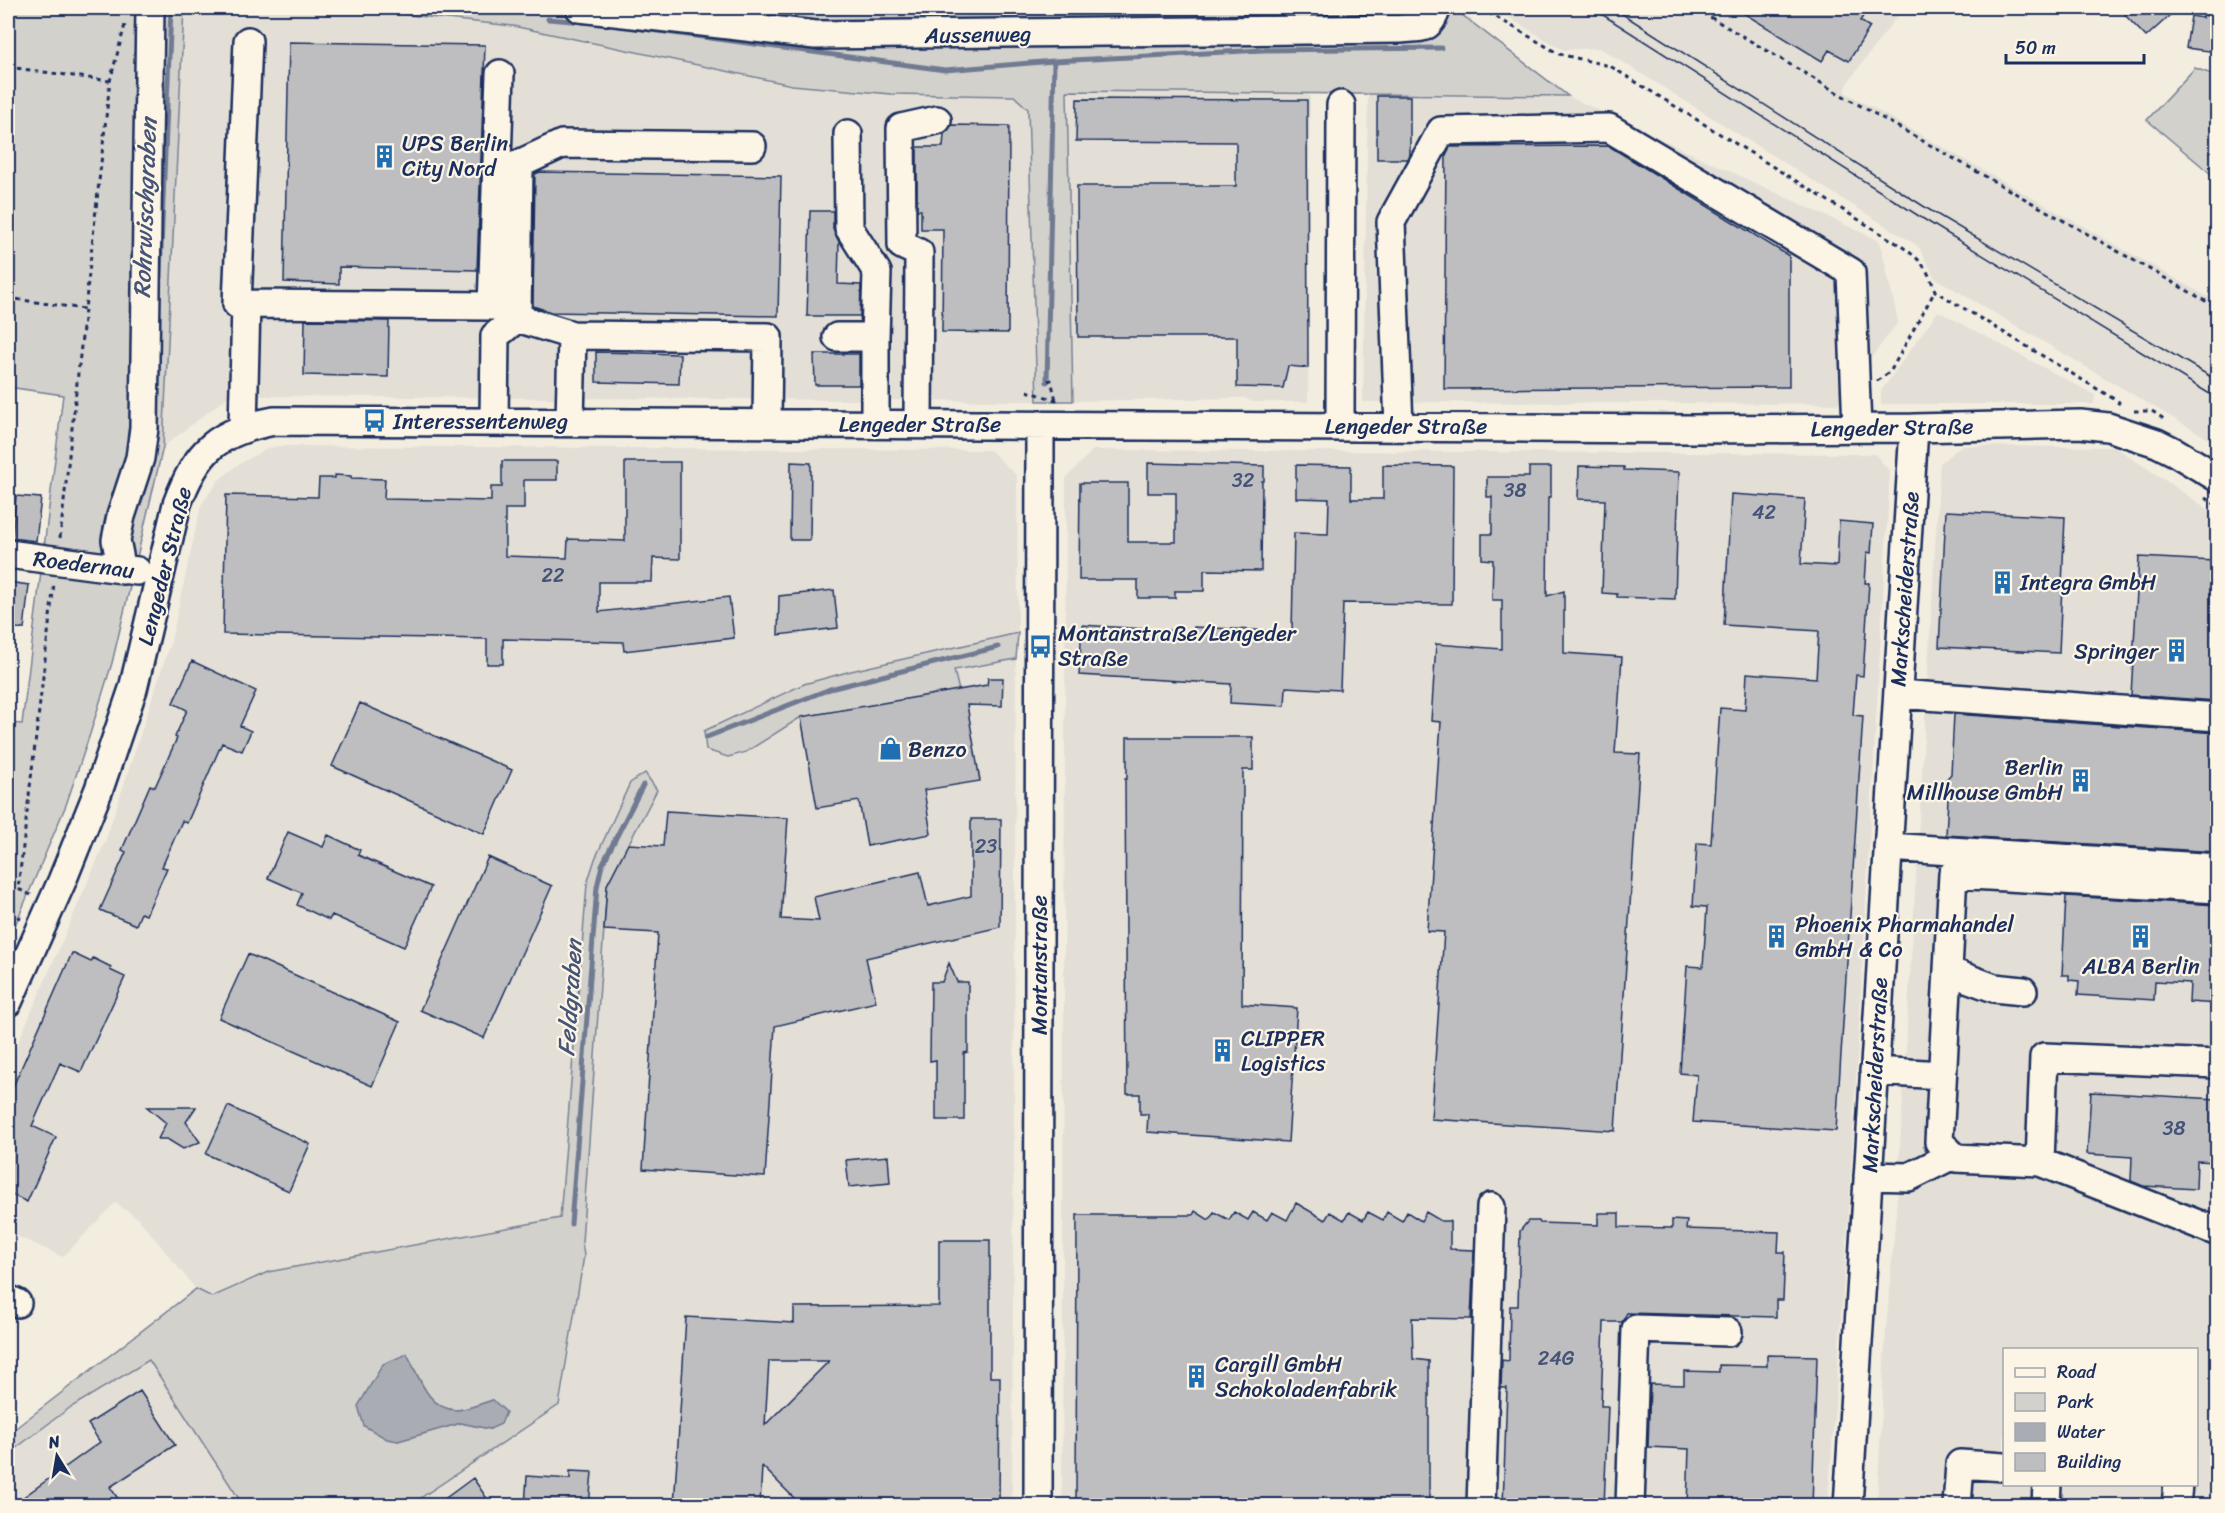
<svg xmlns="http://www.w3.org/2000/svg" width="2225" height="1513" font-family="Sriracha,sans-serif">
	<rect width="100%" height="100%" fill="#f3ede0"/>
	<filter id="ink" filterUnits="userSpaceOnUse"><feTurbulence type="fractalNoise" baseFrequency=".0167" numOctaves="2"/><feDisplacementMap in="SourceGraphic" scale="12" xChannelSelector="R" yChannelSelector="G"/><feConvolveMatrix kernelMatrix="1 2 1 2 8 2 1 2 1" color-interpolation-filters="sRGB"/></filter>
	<g filter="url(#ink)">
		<path fill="#e3dfd6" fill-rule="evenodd" d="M184,8H342L513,26L792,85L891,94L1014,96L1028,109L1037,401L229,396L163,447Z
			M1493,8H1903L1849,81L1845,92L2217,302V444L1935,278L1918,246L1600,48L1563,50Z
			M1067,91L1310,93L1308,402H1253L1244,398L1073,401Z
			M1368,95L1568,96L1880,241L1898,322L1868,362L1870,404L1363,402Z
			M1938,311L2095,395L2094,404H1881V391Z
			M278,446L990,450L1017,476L1018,633L851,671L804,684L746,752L801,717L959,690L953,670L1016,659L1012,1505H410L560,1404L584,1256L582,1242L607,885L657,790L630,783L595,859L587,884L560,1218L268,1272L212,1297L196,1289L138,1218L115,1203L63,1257L8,1232V1066L105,842L171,641L201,505L219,480L236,466L266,449Z
			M1961,446L2115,447L2217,515V1505L1877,1506L1885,1343L1897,1199L1940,463ZM2004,1350H2196V1484H2004Z
			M1093,450L1875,454L1890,472L1849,1205L1828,1505L1062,1506L1066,478Z
			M149,1360L243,1505H8V1454L68,1409Z"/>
		<path fill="#d3d1cc" stroke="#778095" stroke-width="1.5" fill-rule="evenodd" d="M8,8H184L163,447L112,663L90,734L66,805L8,942V723L22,724L63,395L8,387Z
			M342,8H1453L1568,96L1067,91L1073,401H1037L1028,109L1014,96L891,94L792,85L513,26Z
			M2195,68L2217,76V179L2147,120Z
			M1018,633L1016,659L954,670L959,691L801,717L746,752L728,757L706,750L704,731L804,684L851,671Z
			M645,773L657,790L607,885L582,1242L584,1256L559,1405L410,1505H243L149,1360L68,1409L8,1454V1434L196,1289L212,1297L268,1272L560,1218L587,884L595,859L630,783ZM407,1354C419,1376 427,1409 456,1410C467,1410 482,1403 493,1400L490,1429L461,1423L398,1441Z"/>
		<path fill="#a9acb3" stroke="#707a91" stroke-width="1.5" d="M407,1354C419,1376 427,1409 456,1410C467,1410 482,1403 493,1400L506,1412L501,1424L490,1429L461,1423L398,1441L387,1439L364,1426L358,1406L383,1364Z"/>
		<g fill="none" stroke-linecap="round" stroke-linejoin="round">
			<path stroke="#707a91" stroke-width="5" d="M375,8L449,13
				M548,19L585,22
				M636,28L945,70L1054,61L1263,50L1441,48
				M159,297L171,8
				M1047,382L1054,61
				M707,737L830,689L998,647
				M571,1224L597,887L602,865L643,785"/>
		</g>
		<path fill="#bebec0" stroke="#1b2f5e" stroke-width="1.5" fill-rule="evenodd" d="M1735,8H1868L1860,21L1870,27L1849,61L1829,50L1822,61Z
			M2133,8H2178L2146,37L2125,15Z
			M2203,15L2217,17V52L2186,48L2191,16L2203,18Z
			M289,42L485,45L477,270L339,267V284L284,282Z
			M1377,96H1410V154L1408,159H1377Z
			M1077,99L1307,100L1308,368L1288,366L1283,388L1237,387V337H1078L1077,186H1236V142L1076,141Z
			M952,125L1009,126L1008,333L942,332L943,229H921V210H917V147H943L944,134Z
			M1609,146L1789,256V387L1444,389L1446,155L1450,147Z
			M540,172L781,176L778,316L551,312L533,306L535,174Z
			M810,211H833V229L839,242L838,284L861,285L860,316H807Z
			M305,320L389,321L388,377L304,375Z
			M596,352L680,354L679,384L596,382Z
			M814,354H859V385H815Z
			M502,461H557V480H524V509H505V556L567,558L568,539L625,541V462H680V559L653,558L652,582H599V612L729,597L734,638L624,651L623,642L503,639V664H487V639L223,634L226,495L318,497L319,478H335V475L351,476V478L385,479L384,499L491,501V487H502Z
			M791,462L811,463L810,540H790Z
			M1148,463L1264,466V481H1262L1261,571L1204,570V591H1175V598H1138V580H1079L1080,483H1128V542H1176V493H1148Z
			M1296,465L1351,466V499H1383V465L1453,466L1452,604L1343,603L1340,690L1286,687L1285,706L1230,703L1231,684L1079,675L1082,625L1193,632L1194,627L1292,632L1294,533L1328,534L1329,499L1296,498Z
			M1579,466L1624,467V470L1679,472L1675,599L1617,597V594L1602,593L1605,500L1578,499Z
			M1529,467H1551V497H1548L1547,596L1564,591V653L1622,657L1615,753L1640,754L1615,1131L1431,1119L1444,932L1427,931L1441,722L1431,721L1436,644L1502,649V600H1492L1493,560L1482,559V534H1492V497H1487V477H1529Z
			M1731,494L1805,499L1801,564L1837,566L1839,521L1873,524L1871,553L1867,552L1865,583H1869L1863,676L1856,675L1853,715L1863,716L1836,1131L1693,1122L1697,1075L1680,1073L1687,966L1703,967L1707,907L1693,906L1697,843L1711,844L1720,708L1745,710L1747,673L1816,678L1819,631L1724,625Z
			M16,496L41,498L36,541L12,538Z
			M1946,511L2065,517L2059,653L1939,647Z
			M2139,557L2214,561L2212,603L2217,604V701L2131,695Z
			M8,582L29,585L24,629L8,627Z
			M834,590L838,628L778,635L779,596Z
			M192,661L256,691L240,726L251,731L242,751L222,743L187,823L182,821L162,867L167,868L146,915L141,913L136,925L100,910L126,852L122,850L150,785L155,787L177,738L175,737L187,710L173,703Z
			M988,678H1003L1002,706L967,705L980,781L924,790L931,834L867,846L859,801L817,808L801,717L987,685Z
			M360,703L512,770L484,834L332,766Z
			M1954,714L2217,733V852L1946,835L1948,799L1940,786L1951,774Z
			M1127,737H1253V770H1243L1242,1004L1297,1008L1288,1142L1147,1132L1148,1114H1140V1094H1127L1125,779H1127Z
			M666,811L788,818L781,919L819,921L814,897L920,872L928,906L971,896V819H1001L1000,927L866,958L876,1002L775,1026L765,1177L643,1169L658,933L604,930L607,885L628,844L663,846Z
			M288,832L323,847L328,835L360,850L358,855L431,887L404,947L332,915L329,920L297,905L302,893L268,878Z
			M488,857L552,886L484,1038L420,1010Z
			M2066,896L2217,905V1004L2189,1002L2190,983L2155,981L2154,1000L2078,995L2079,981L2069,980V975H2062Z
			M72,953L91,962L93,958L111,967L110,970L125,977L81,1072L60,1063L32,1126L56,1137L27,1202L8,1193V1098Z
			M248,954L400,1022L372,1086L219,1018Z
			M949,963L957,982H968V1052L964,1053V1120H936V1060L930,1061L931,982H942Z
			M2091,1092L2217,1099V1162L2197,1161L2196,1189L2143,1186L2131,1181L2132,1157L2087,1154Z
			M228,1106L310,1144L289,1191L206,1154Z
			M147,1107H196L186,1122L200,1142L183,1149L167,1139H158L166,1123Z
			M888,1156L890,1183L849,1187L846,1160Z
			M1296,1203L1325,1220L1330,1212L1344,1220L1349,1212L1363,1220L1368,1212L1383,1220L1387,1212L1402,1221L1407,1212L1421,1221L1426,1212L1441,1221H1450V1249L1474,1250L1471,1319L1412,1318L1413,1359L1429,1361V1506H1076L1077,1215H1193L1195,1211L1209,1220L1214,1212L1229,1220L1234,1212L1248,1220L1253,1212L1267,1220L1272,1212L1287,1220Z
			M1598,1213H1619V1227L1672,1228V1220L1687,1221L1686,1229L1779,1232L1778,1252H1785L1783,1300H1776V1317L1627,1313L1622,1322H1604L1601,1406H1608L1604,1506H1503L1507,1388H1501L1502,1360L1509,1361L1510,1306H1518L1520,1231L1528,1221H1539L1540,1223L1598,1225Z
			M939,1240H990V1377H1000L999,1506H802L762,1466L760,1506H674L686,1317L794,1323V1307L939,1306ZM769,1361H829L765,1425Z
			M1767,1355L1817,1356L1812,1506H1687L1689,1449L1648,1447L1650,1384L1684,1385V1371L1719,1372V1365L1767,1366Z
			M140,1391L175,1445L110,1487L123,1506H11L100,1442L88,1424Z
			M570,1471L592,1472L589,1506H525L527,1476L570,1479Z
			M473,1478L492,1506H435Z"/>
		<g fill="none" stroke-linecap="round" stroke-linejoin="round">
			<defs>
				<path id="minor" d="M580,8L815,35L1400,29C1424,26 1428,32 1437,8
					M248,41L237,304L492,306L500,74
					M848,134L849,228L877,272L875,337
					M752,146L562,144L519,164L517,318L572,335L768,337L767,423
					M837,337H875V424
					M494,421L495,336L517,318
					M570,422L572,335
					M918,424L919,253L902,245L901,128L937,120
					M1340,426L1341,105
					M1399,426L1391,222L1441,131L1609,128L1851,272L1857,428
					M243,427L246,304
					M8,554L137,571
					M122,570L116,540L121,516L140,458L144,428L150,8
					M1898,694L2218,717
					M1888,847L2218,868
					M2218,889L1953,874L1939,1142L1956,1158L2040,1162L2044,1057L2218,1064
					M1948,971L1994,988L2023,991
					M8,1002L62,881L99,789L133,689L177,504C197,450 217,432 274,421L1691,429L1914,428L2080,424L2108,427L2157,443L2175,452L2218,478
					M1874,1071L1942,1075
					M2040,1162L2218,1232
					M1868,1176L1909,1177L1953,1155
					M8,1299L17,1303
					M1038,1506L1040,425
					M1481,1506L1491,1207
					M1630,1506L1636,1329L1728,1332
					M1848,1506L1914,428
					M1957,1506L1960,1464L2004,1467
					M2046,1506L2047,1484
					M2176,1506L2178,1484"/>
			</defs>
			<use href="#minor" stroke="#1b2f5e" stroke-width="32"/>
			<path stroke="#1b2f5e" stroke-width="3" stroke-dasharray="4.5 4.5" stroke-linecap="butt" d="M1481,8L1559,54L1610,66L1898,244C1919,258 1927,266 1935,291L2119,402L2116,408
				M1695,8L1838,93L2218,308
				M8,67L110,81
				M8,298L84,309
				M1048,381L1051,380L1056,400
				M1877,381L1890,372L1935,291
				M1027,391L1056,400V404
				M2134,411H2152L2167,421
				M2205,498L2218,506
				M60,538L110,81L126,21
				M31,895L18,889L54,583
				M8,915L22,918"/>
			<use href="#minor" stroke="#fcf5e5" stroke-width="27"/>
			<path stroke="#1b2f5e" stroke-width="1.5" d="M1592,8L1922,218L2218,399
				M1613,8L1928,209L2218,381"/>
		</g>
	</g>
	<defs>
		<symbol id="building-bare" viewBox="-9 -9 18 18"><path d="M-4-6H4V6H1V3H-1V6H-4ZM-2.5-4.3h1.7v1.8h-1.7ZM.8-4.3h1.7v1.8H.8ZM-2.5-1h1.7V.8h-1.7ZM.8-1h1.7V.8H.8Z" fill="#1f6fb2" stroke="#fcf5e5" stroke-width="2.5" paint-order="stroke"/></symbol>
		<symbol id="bus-bare" viewBox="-9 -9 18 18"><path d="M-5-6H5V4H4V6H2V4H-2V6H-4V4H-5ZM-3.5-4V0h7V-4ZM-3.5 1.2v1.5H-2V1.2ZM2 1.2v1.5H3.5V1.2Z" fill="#1f6fb2" stroke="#fcf5e5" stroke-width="2.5" paint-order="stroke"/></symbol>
		<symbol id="shop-bare" viewBox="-9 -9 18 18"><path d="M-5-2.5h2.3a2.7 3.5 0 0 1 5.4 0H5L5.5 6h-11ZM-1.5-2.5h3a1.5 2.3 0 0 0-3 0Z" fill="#1f6fb2" stroke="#fcf5e5" stroke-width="2.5" paint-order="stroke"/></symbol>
	</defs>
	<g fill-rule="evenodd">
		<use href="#building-bare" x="368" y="140" width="33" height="33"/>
		<use href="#bus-bare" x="358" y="404" width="33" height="33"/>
		<use href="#building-bare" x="1986" y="566" width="33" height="33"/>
		<use href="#bus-bare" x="1024" y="630" width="33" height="33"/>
		<use href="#building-bare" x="2160" y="634" width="33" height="33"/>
		<use href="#shop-bare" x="874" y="732" width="33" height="33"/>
		<use href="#building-bare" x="2064" y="764" width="33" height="33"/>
		<use href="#building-bare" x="1760" y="920" width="33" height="33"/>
		<use href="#building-bare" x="2124" y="920" width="33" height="33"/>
		<use href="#building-bare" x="1206" y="1034" width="33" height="33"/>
		<use href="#building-bare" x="1180" y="1360" width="33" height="33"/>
	</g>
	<g text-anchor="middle" stroke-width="4.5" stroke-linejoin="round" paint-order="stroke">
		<g font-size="20" fill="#445376">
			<text x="1243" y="487">32</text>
			<text x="1515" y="497">38</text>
			<text x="1764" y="519">42</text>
			<text x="553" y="582">22</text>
			<text x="986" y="853">23</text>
			<text x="2174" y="1135">38</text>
			<text x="1556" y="1365">24G</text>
		</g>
		<g font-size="22" fill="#1b2f5e" stroke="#fcf5e5">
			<text transform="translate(978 34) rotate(-1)" y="8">Aussenweg</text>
			<text x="920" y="432">Lengeder Straße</text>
			<text x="1406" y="434">Lengeder Straße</text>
			<text transform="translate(1892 427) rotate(-1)" y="8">Lengeder Straße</text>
			<text transform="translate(84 564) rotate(7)" y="8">Roedernau</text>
			<text transform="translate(164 566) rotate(-76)" y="8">Lengeder Straße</text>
			<text transform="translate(1904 589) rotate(-86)" y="8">Markscheiderstraße</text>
			<text transform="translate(1039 965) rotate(-90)" y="8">Montanstraße</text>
			<text transform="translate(1874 1075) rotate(-87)" y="8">Markscheiderstraße</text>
		</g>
		<g font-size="22" fill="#1b2f5e" stroke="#fcf5e5" text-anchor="start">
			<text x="402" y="151">UPS Berlin<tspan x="402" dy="25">City Nord</tspan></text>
			<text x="393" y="429">Interessentenweg</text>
			<text x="2020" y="590">Integra GmbH</text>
			<text x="1058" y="641">Montanstraße/Lengeder<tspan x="1058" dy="25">Straße</tspan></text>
			<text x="2158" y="659" text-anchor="end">Springer</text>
			<text x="908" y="757">Benzo</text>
			<text x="2063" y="775" text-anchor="end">Berlin<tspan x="2063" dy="25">Millhouse GmbH</tspan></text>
			<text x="1795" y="932">Phoenix Pharmahandel<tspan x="1795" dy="25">GmbH &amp; Co</tspan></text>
			<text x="2141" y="974" text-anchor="middle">ALBA Berlin</text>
			<text x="1241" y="1046">CLIPPER<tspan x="1241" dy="25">Logistics</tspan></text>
			<text x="1215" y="1372">Cargill GmbH<tspan x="1215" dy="25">Schokoladenfabrik</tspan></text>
		</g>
		<g font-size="24" font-style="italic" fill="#465478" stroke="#fcf5e5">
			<text transform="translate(145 208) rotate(-88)" y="8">Rohrwischgraben</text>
			<text transform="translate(570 998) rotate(-86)" y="8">Feldgraben</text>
		</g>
	</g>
	<rect width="2225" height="1513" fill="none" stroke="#fcf5e5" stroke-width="30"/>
	<rect x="15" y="15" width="2195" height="1483" fill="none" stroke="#1b2f5e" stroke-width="2" filter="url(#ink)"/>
	<rect x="2003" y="1348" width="195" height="138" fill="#fcf5e5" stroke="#a2a6af" stroke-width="1.5"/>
	<rect x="2015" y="1368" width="30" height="9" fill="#fcf5e5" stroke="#a2a6af" stroke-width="1.5"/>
	<text x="2057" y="1378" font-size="18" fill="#1b2f5e">Road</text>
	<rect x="2015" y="1393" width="30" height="18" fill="#d3d1cc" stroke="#a2a6af" stroke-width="1.5"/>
	<text x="2057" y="1408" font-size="18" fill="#1b2f5e">Park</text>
	<rect x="2015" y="1423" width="30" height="18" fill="#a9acb3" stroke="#a2a6af" stroke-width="1.5"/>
	<text x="2057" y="1438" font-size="18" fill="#1b2f5e">Water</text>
	<rect x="2015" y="1453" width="30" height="18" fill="#bebec0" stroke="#a2a6af" stroke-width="1.5"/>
	<text x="2057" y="1468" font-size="18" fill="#1b2f5e">Building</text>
	<g transform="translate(57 1456) rotate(349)" stroke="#fcf5e5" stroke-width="4.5" paint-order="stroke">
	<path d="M0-4.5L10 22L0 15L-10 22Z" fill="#1b2f5e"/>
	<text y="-9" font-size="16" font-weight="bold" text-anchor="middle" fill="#1b2f5e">N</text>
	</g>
	<path d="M2006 54v9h138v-9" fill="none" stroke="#1b2f5e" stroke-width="3"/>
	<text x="2015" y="54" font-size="18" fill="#1b2f5e" stroke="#fcf5e5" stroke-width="4.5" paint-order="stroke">50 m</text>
</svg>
